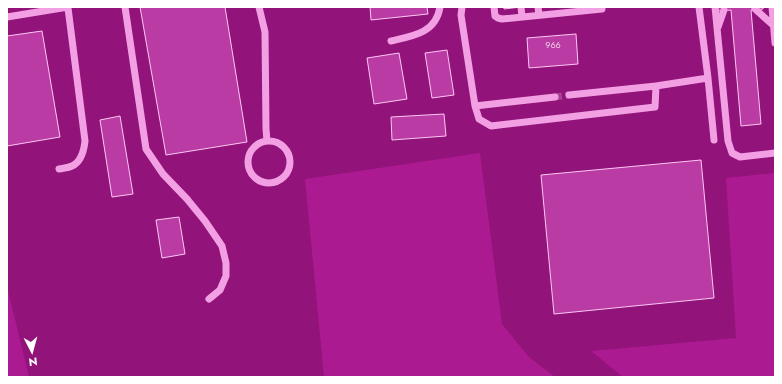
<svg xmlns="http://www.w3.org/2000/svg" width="782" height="384" font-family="Jost,sans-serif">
	<rect width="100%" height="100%" fill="#921379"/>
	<path fill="#ac1a91" d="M480,153L502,324L529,357L555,377H324L305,179Z
		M775,173V377H623L591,351L736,338L726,178Z
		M7,286L29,377H7Z"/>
	<path fill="#ba3ba3" stroke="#fdc7f3" d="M140,7H225L247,142L166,155Z
		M370,7H427L428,14L371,20Z
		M504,7H521L504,9Z
		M718,7H763V9L751,10L761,124L741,126L731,10L718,11Z
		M42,31L60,137L7,146V36Z
		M576,34L578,64L529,68L527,38Z
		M447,50L454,95L432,98L425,53Z
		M399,53L407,99L374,104L367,58Z
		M444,114L446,136L392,140L391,117Z
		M120,116L133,194L112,197L100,120Z
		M701,160L714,298L554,314L541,175Z
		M179,217L185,254L162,258L156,220Z"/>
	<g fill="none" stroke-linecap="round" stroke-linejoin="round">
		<path stroke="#a84294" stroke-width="7" stroke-dasharray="7 3.5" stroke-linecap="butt" d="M555,97L569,95"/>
		<path stroke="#f2a0e3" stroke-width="7" d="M125,7L146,149L163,174L187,199L205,221L222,246L226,263V276L220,290L209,299
			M259,7L265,32L266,129L267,141
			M462,7L461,15L475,106L479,119L491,126L655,107L656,86L708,78
			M494,7L495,16L498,18L502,19L602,9V7
			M521,7L522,17
			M538,7L539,15
			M699,7L708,78L714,140
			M715,7L728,141L732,153L740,157L775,153
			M772,7L775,43
			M755,9L774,26
			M7,17L68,7
			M718,27L724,10
			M391,41C413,36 436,33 440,7
			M569,95L656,86
			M475,106L555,97
			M248 162a21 21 0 1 1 42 0a21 21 0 1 1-42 0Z
			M59,169C63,168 68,168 72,166C81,162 84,150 85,141L68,8"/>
	</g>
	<g text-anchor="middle" stroke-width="4" stroke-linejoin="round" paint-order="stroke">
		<g font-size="9" fill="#eecee8">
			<text x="553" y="48">966</text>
		</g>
	</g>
	<rect width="782" height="384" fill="none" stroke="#ffffff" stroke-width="16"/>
	<g transform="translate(32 352) rotate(174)" stroke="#921379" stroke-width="3" paint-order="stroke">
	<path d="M0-3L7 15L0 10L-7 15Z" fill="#ffffff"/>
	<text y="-6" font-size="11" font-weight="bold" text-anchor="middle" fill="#ffffff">N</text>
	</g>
</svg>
